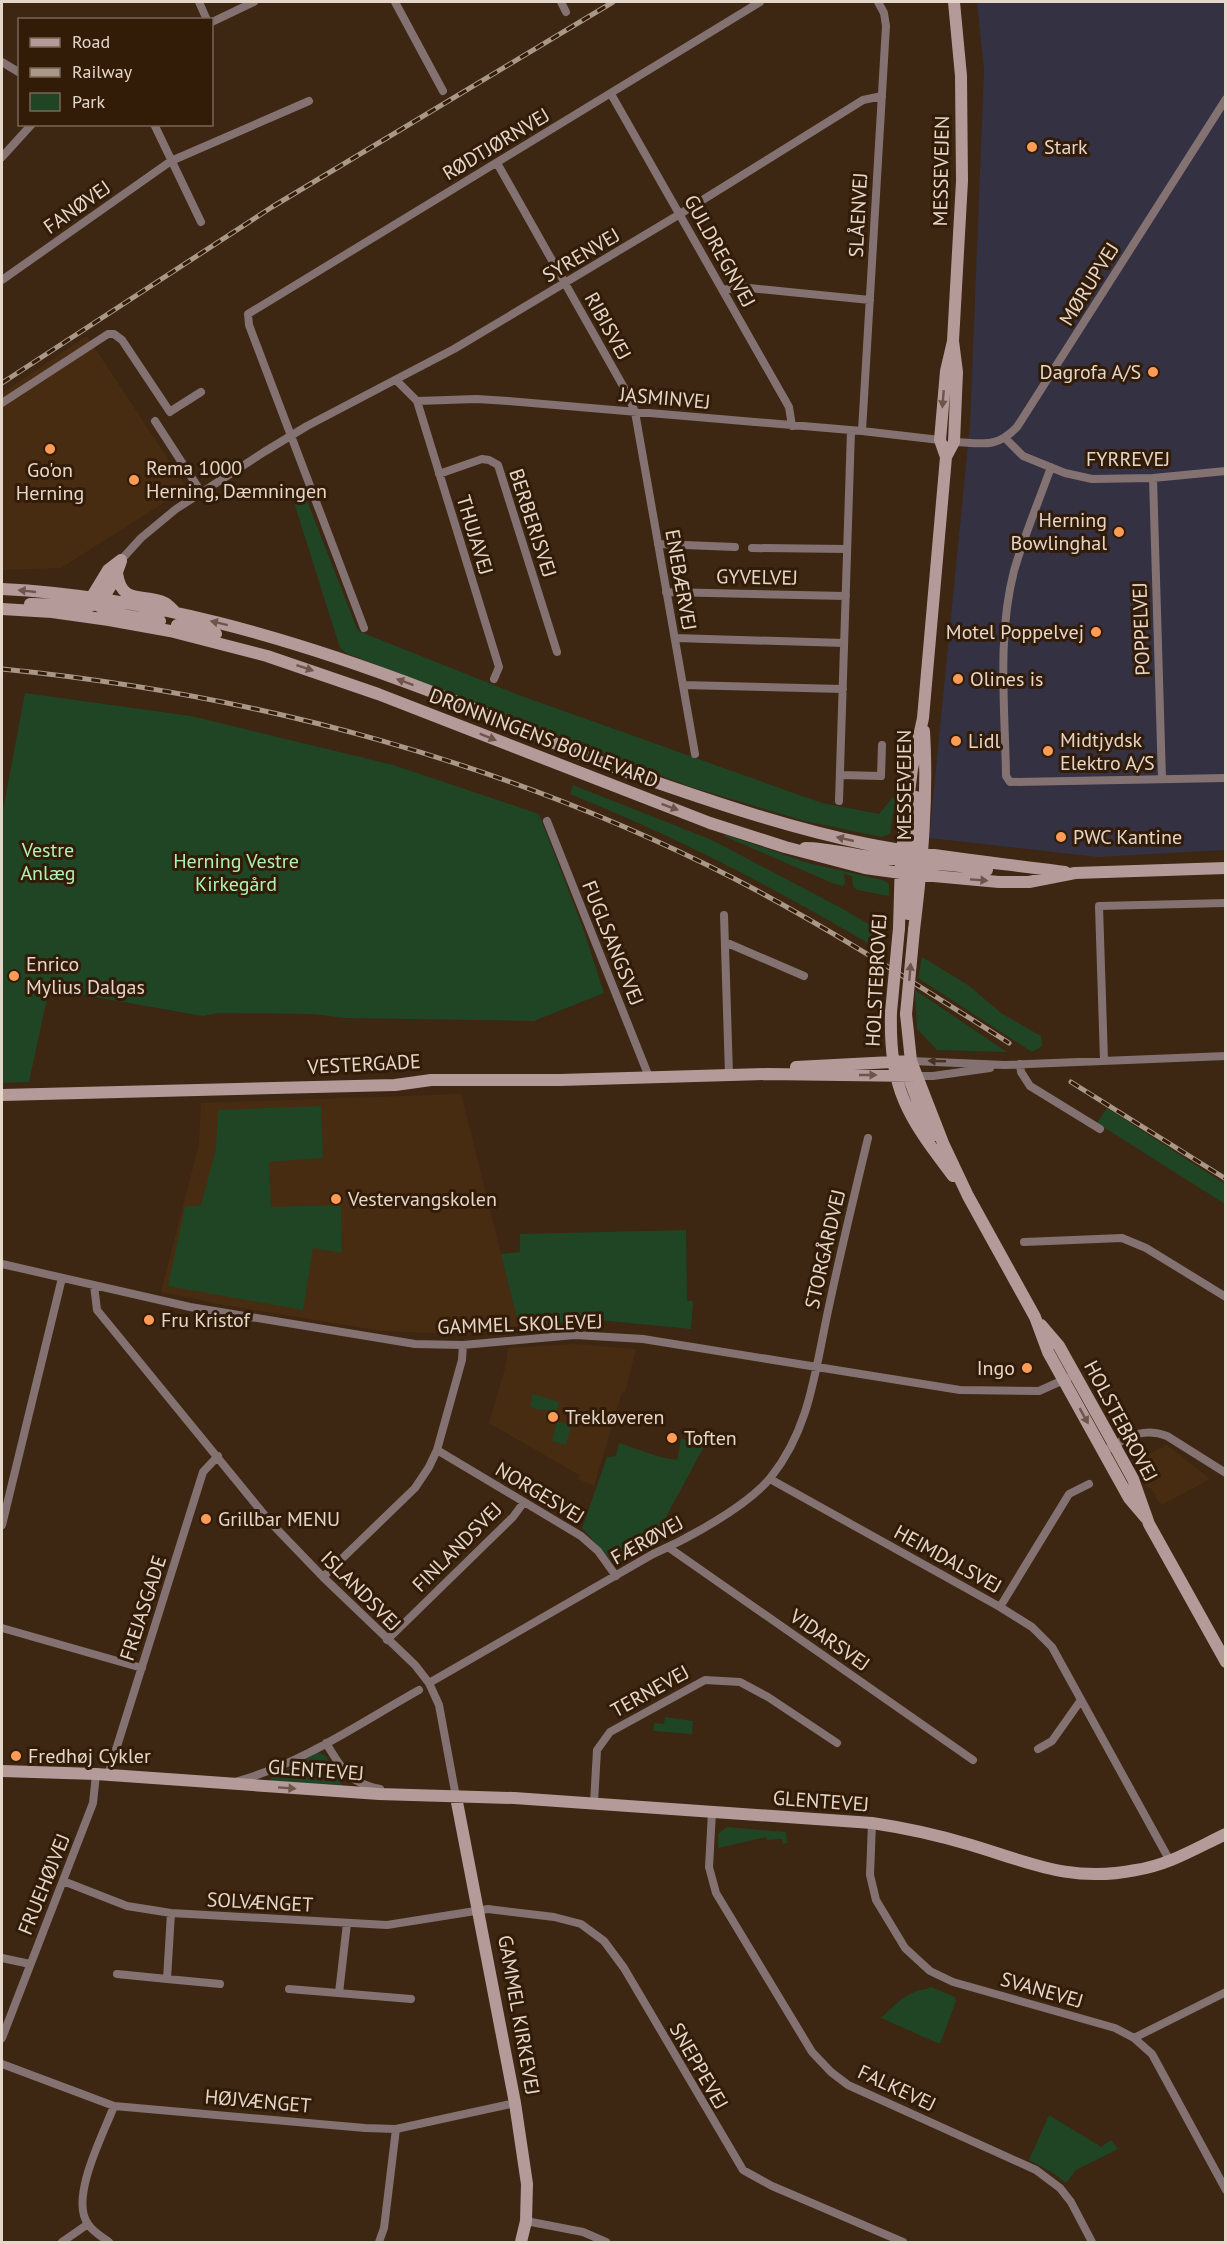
<svg xmlns="http://www.w3.org/2000/svg" width="1227" height="2244" font-family="'PT Sans',sans-serif">
	<rect width="100%" height="100%" fill="#3d2612"/>
	<path fill="#482c12" d="M87,336L187,488L61,568L2,570V393Z
		M461,1094L519,1326L474,1335L382,1331L224,1305L161,1292L199,1144L201,1103Z
		M575,1344L636,1349L625,1393L622,1392L594,1486L578,1479L579,1475L489,1423L506,1365L508,1348Z
		M1167,1445L1210,1479L1164,1504L1159,1503L1152,1489L1147,1487L1138,1471L1147,1455Z"/>
	<path fill="#333142" d="M977,2H1225V850L1097,857L929,838L970,425L984,70Z"/>
	<path fill="#1f4525" d="M297,487L302,488L358,631L516,694L822,803L879,814L893,797L895,802L890,834L881,837L805,821L688,786L346,653L340,648L291,493L293,489Z
		M25,693L191,716L393,765L539,814L583,928L604,993L534,1021L345,1018L313,1014L219,1013L203,1016L49,989L29,1082L2,1083V815Z
		M573,785L712,840L843,909L877,929L881,935L873,946C775,888 675,836 570,794Z
		M727,835L808,863L883,880L889,884V896L857,890L853,886L852,876L844,874L845,883L843,886L832,883L724,836Z
		M922,957L968,985L1001,1013L1041,1036L1042,1046L1032,1052L918,978Z
		M915,990L1007,1052L937,1050L917,1029Z
		M321,1106L323,1158L269,1162L271,1207L341,1205L342,1253L313,1248L303,1310L168,1286L185,1207L201,1205L216,1149L218,1110Z
		M1107,1108L1225,1184V1204L1097,1123Z
		M686,1230L687,1301H693L691,1329L598,1320L519,1326L501,1254L520,1252V1234Z
		M533,1394L559,1402L556,1411L536,1409L530,1406Z
		M557,1421L571,1425L566,1445L552,1441Z
		M681,1439L706,1443L662,1524L670,1534L615,1565L582,1528L607,1457L616,1456L619,1443L660,1457L677,1460Z
		M665,1717L693,1721L692,1734L653,1731L654,1723L664,1724Z
		M318,1752L326,1756L342,1785L268,1783L271,1778Z
		M727,1827L786,1832L787,1843L783,1844L782,1839L767,1840L766,1837L718,1848V1834Z
		M931,1987L955,1997L956,2001L940,2044L881,2018C891,2008 903,1996 917,1991C922,1989 926,1990 931,1987Z
		M1049,2115L1098,2145L1101,2147L1111,2140L1118,2149L1076,2170L1066,2183L1053,2173L1029,2160Z"/>
	<g fill="none" stroke-linecap="round" stroke-linejoin="round">
		<path stroke="#847272" stroke-width="8" d="M199,2L207,20
			M395,2L443,91
			M561,2L566,12
			M212,22L254,2
			M2,62L20,73
			M611,94L789,407L792,426
			M154,124L201,222
			M2,157L32,124
			M497,163L627,393L635,412L695,754
			M2,280L171,161L309,101
			M723,290L740,287L870,300
			M396,380L417,401L477,399L508,401L862,431L940,440
			M417,401L499,667L494,679
			M2,403L108,334H114L122,340L170,412
			M171,411L201,392
			M155,421L201,492
			M862,431L886,26L884,13L878,2
			M1006,439L1023,456L1065,473L1092,479L1153,478L1226,471
			M954,442C982,443 996,449 1017,427L1226,99
			M1051,467C1039,501 1024,536 1014,571C997,636 1005,708 1006,776L1010,782L1226,778
			M439,474L482,459L489,460L498,465L557,652
			M1153,478L1162,779
			M658,544L735,547
			M752,548L847,549
			M121,560L141,538L176,509L264,452L307,426L454,349L680,214L863,100L882,96
			M666,592L846,596
			M364,628L249,325L248,314L760,2
			M675,638L844,643
			M683,685L843,689
			M840,775L881,776L882,745
			M839,801L851,431
			M547,821L649,1077
			M724,915L729,1075
			M725,942L804,976
			M1104,1060L1099,906L1226,903
			M911,1061L1005,1065L1226,1056
			M1020,1064L1021,1072L1030,1086L1100,1129
			M917,1076H933L990,1068
			M1024,1242L1122,1238L1146,1248L1226,1297
			M2,1264L190,1307L415,1344L463,1345L575,1335L643,1339L960,1390L1039,1391L1068,1378
			M94,1285L97,1310L271,1523L323,1577L415,1665L429,1683L439,1705L456,1797
			M437,1450L581,1536L598,1551L616,1576
			M1104,1451C1126,1439 1141,1426 1167,1436L1226,1473
			M770,1479L1000,1607L1032,1627L1052,1647L1170,1861
			M2,1525L62,1278
			M668,1547L973,1760
			M323,1577L415,1488L429,1467L437,1450L462,1360L463,1345
			M1000,1607L1069,1494L1089,1484
			M2,1628L142,1668
			M387,1640L513,1517L524,1502
			M429,1683L653,1554C687,1539 748,1506 771,1477C810,1428 815,1371 828,1311C840,1254 854,1196 868,1138
			M326,1743C343,1770 347,1782 380,1789
			M1038,1749L1052,1741L1081,1700
			M108,1775L203,1472L218,1456
			M238,1781C303,1763 360,1723 419,1690
			M594,1803L597,1750L610,1732L705,1680L740,1682L768,1697L837,1743
			M712,1812L709,1867L716,1893L812,2052L831,2072L848,2085L1036,2170L1060,2188L1071,2202L1092,2242
			M872,1823L870,1875L876,1900L905,1948L930,1971L953,1982L1115,2028L1134,2038L1152,2054L1226,2190
			M63,1881L127,1906L171,1913L387,1925L488,1909L554,1917L581,1924L604,1941L624,1968L743,2170L772,2186L903,2242
			M2,1958L30,1964
			M117,1974L167,1979L171,1913
			M167,1979L220,1984
			M289,1989L411,1999
			M339,1993L347,1923
			M2,2038L93,1803L96,1774
			M1134,2038L1226,1992
			M2,2064L114,2106L365,2128L396,2129L515,2103
			M526,2221L583,2232L606,2242
			M62,2242L88,2224
			M109,2242C102,2237 92,2231 88,2224C69,2198 104,2133 114,2106
			M379,2242L384,2228L396,2129"/>
		<path stroke="#b59a9a" stroke-width="12" d="M946,457L940,440L946,371L953,341L962,181L961,76L954,2
			M121,560L108,570L91,598C102,616 140,617 160,621
			M117,573C122,607 144,592 165,603C169,605 173,610 176,613
			M2,589C147,596 291,638 427,690C498,717 566,751 638,776C713,802 789,828 867,844C932,857 999,863 1065,872
			M30,604C84,603 99,626 121,561
			M2,609L52,612L109,620L170,631L267,656L378,694L710,823L785,847L865,868L901,873L999,882H1029L1075,873L1226,868
			M177,625L216,634
			M805,848C839,848 875,863 909,858
			M913,857L916,797
			M915,867C933,860 967,868 987,870
			M908,914L909,869
			M899,928L901,859L912,769L923,718L946,457L954,442L957,372L953,341
			M914,930C922,864 928,798 924,731
			M891,1012C889,1090 908,1117 953,1176
			M906,1014L911,1061L943,1143L968,1196L1035,1317L1048,1352L1129,1498L1146,1518
			M796,1067L911,1061
			M906,1070L923,1116L936,1135
			M2,1095L395,1085L431,1080H560L767,1074L917,1076
			M1041,1325L1059,1346L1112,1441L1133,1479L1149,1524L1226,1662
			M2,1771L96,1774L379,1794L514,1798L872,1823C906,1828 938,1835 971,1845C1031,1863 1071,1883 1136,1870C1169,1865 1196,1848 1226,1834
			M456,1797L515,2103L527,2184L526,2221L521,2242"/>
		<defs>
			<path id="rail" d="M2,383L272,207L613,2
				M2,669C255,694 505,762 733,878C828,927 919,986 1009,1043
				M1071,1082L1226,1179"/>
		</defs>
		<use href="#rail" stroke="#a99788" stroke-width="5"/>
		<use href="#rail" stroke="#321c08" stroke-width="3" stroke-dasharray="9" stroke-linecap="butt"/>
		<path stroke="#b59a9a" stroke-width="12" d="M891,1012L899,928
			M906,1014L914,930"/>
	</g>
	<defs><path id="oneway-solid" d="M-6-.8H1V-3.2L6.5 0L1 3.2V.8H-6Z" transform="scale(1.5)"/></defs>
	<g fill="#6d554a">
		<use href="#oneway-solid" transform="translate(943 399) rotate(95)"/>
		<use href="#oneway-solid" transform="translate(27 591) rotate(-174)"/>
		<use href="#oneway-solid" transform="translate(219 623) rotate(-166)"/>
		<use href="#oneway-solid" transform="translate(305 668) rotate(18)"/>
		<use href="#oneway-solid" transform="translate(405 682) rotate(-160)"/>
		<use href="#oneway-solid" transform="translate(488 737) rotate(22)"/>
		<use href="#oneway-solid" transform="translate(670 807) rotate(20)"/>
		<use href="#oneway-solid" transform="translate(845 839) rotate(-167)"/>
		<use href="#oneway-solid" transform="translate(979 880) rotate(4)"/>
		<use href="#oneway-solid" transform="translate(910 972) rotate(-85)"/>
		<use href="#oneway-solid" transform="translate(868 1075)"/>
		<use href="#oneway-solid" transform="translate(1084 1416) rotate(61)"/>
		<use href="#oneway-solid" transform="translate(287 1788) rotate(4)"/>
	</g>
	<use fill="#463222" href="#oneway-solid" transform="translate(937 1061) rotate(-178)"/>
	<g fill="#fd9c56" stroke="#321c08" stroke-width="2">
		<circle cx="1032" cy="147" r="6"/>
		<circle cx="1153" cy="372" r="6"/>
		<circle cx="50" cy="449" r="6"/>
		<circle cx="134" cy="480" r="6"/>
		<circle cx="1119" cy="532" r="6"/>
		<circle cx="1096" cy="632" r="6"/>
		<circle cx="958" cy="679" r="6"/>
		<circle cx="956" cy="741" r="6"/>
		<circle cx="1048" cy="751" r="6"/>
		<circle cx="1061" cy="837" r="6"/>
		<circle cx="14" cy="976" r="6"/>
		<circle cx="336" cy="1199" r="6"/>
		<circle cx="149" cy="1320" r="6"/>
		<circle cx="1027" cy="1368" r="6"/>
		<circle cx="553" cy="1417" r="6"/>
		<circle cx="672" cy="1438" r="6"/>
		<circle cx="206" cy="1519" r="6"/>
		<circle cx="16" cy="1756" r="6"/>
	</g>
	<g text-anchor="middle" stroke-width="6" stroke-linejoin="round" paint-order="stroke">
		<g font-size="20" fill="#e5d6ca" stroke="#321c08">
			<text transform="translate(496 144) rotate(-31)" y="7">RØDTJØRNVEJ</text>
			<text transform="translate(941 171) rotate(-89)" y="7">MESSEVEJEN</text>
			<text transform="translate(77 207) rotate(-35)" y="7">FANØVEJ</text>
			<text transform="translate(858 215) rotate(-87)" y="7">SLÅENVEJ</text>
			<text transform="translate(720 251) rotate(61)" y="7">GULDREGNVEJ</text>
			<text transform="translate(581 255) rotate(-31)" y="7">SYRENVEJ</text>
			<text transform="translate(1089 284) rotate(-58)" y="7">MØRUPVEJ</text>
			<text transform="translate(608 326) rotate(61)" y="7">RIBISVEJ</text>
			<text transform="translate(665 398) rotate(5)" y="7">JASMINVEJ</text>
			<text x="1128" y="466">FYRREVEJ</text>
			<text transform="translate(533 523) rotate(72)" y="7">BERBERISVEJ</text>
			<text transform="translate(475 535) rotate(73)" y="7">THUJAVEJ</text>
			<text transform="translate(757 577) rotate(1)" y="7">GYVELVEJ</text>
			<text transform="translate(681 580) rotate(80)" y="7">ENEBÆRVEJ</text>
			<text transform="translate(1141 629) rotate(-92)" y="7">POPPELVEJ</text>
			<text transform="translate(544 738) rotate(21)" y="7">DRONNINGENS BOULEVARD</text>
			<text transform="translate(904 785) rotate(-90)" y="7">MESSEVEJEN</text>
			<text transform="translate(613 943) rotate(68)" y="7">FUGLSANGSVEJ</text>
			<text transform="translate(876 980) rotate(-87)" y="7">HOLSTEBROVEJ</text>
			<text transform="translate(364 1064) rotate(-3)" y="7">VESTERGADE</text>
			<text transform="translate(825 1249) rotate(-77)" y="7">STORGÅRDVEJ</text>
			<text transform="translate(520 1324) rotate(-2)" y="7">GAMMEL SKOLEVEJ</text>
			<text transform="translate(1121 1421) rotate(62)" y="7">HOLSTEBROVEJ</text>
			<text transform="translate(540 1493) rotate(31)" y="7">NORGESVEJ</text>
			<text transform="translate(647 1540) rotate(-29)" y="7">FÆRØVEJ</text>
			<text transform="translate(457 1547) rotate(-45)" y="7">FINLANDSVEJ</text>
			<text transform="translate(948 1559) rotate(29)" y="7">HEIMDALSVEJ</text>
			<text transform="translate(361 1591) rotate(45)" y="7">ISLANDSVEJ</text>
			<text transform="translate(143 1608) rotate(-72)" y="7">FREJASGADE</text>
			<text transform="translate(830 1640) rotate(35)" y="7">VIDARSVEJ</text>
			<text transform="translate(650 1691) rotate(-29)" y="7">TERNEVEJ</text>
			<text transform="translate(316 1770) rotate(4)" y="7">GLENTEVEJ</text>
			<text transform="translate(821 1801) rotate(4)" y="7">GLENTEVEJ</text>
			<text transform="translate(44 1884) rotate(-68)" y="7">FRUEHØJVEJ</text>
			<text transform="translate(260 1902) rotate(3)" y="7">SOLVÆNGET</text>
			<text transform="translate(1042 1990) rotate(16)" y="7">SVANEVEJ</text>
			<text transform="translate(519 2015) rotate(80)" y="7">GAMMEL KIRKEVEJ</text>
			<text transform="translate(699 2066) rotate(60)" y="7">SNEPPEVEJ</text>
			<text transform="translate(897 2088) rotate(25)" y="7">FALKEVEJ</text>
			<text transform="translate(258 2101) rotate(5)" y="7">HØJVÆNGET</text>
		</g>
		<g font-size="20" fill="#e5d6ca" stroke="#321c08" text-anchor="start">
			<text x="1044" y="154">Stark</text>
			<text x="1141" y="379" text-anchor="end">Dagrofa A/S</text>
			<text x="146" y="475">Rema 1000<tspan x="146" dy="23">Herning, Dæmningen</tspan></text>
			<text x="50" y="477" text-anchor="middle">Go'on<tspan x="50" dy="23">Herning</tspan></text>
			<text x="1107" y="527" text-anchor="end">Herning<tspan x="1107" dy="23">Bowlinghal</tspan></text>
			<text x="1084" y="639" text-anchor="end">Motel Poppelvej</text>
			<text x="970" y="686">Olines is</text>
			<text x="1060" y="747">Midtjydsk<tspan x="1060" dy="23">Elektro A/S</tspan></text>
			<text x="968" y="748">Lidl</text>
			<text x="1073" y="844">PWC Kantine</text>
			<text x="26" y="971">Enrico<tspan x="26" dy="23">Mylius Dalgas</tspan></text>
			<text x="348" y="1206">Vestervangskolen</text>
			<text x="161" y="1327">Fru Kristof</text>
			<text x="1015" y="1375" text-anchor="end">Ingo</text>
			<text x="565" y="1424">Trekløveren</text>
			<text x="684" y="1445">Toften</text>
			<text x="218" y="1526">Grillbar MENU</text>
			<text x="28" y="1763">Fredhøj Cykler</text>
		</g>
		<g font-size="20" fill="#acf4b5" stroke="#321c08">
			<text x="48" y="857">Vestre<tspan x="48" dy="23">Anlæg</tspan></text>
			<text x="236" y="868">Herning Vestre<tspan x="236" dy="23">Kirkegård</tspan></text>
		</g>
	</g>
	<rect width="1227" height="2244" fill="none" stroke="#e5d6ca" stroke-width="6"/>
	<rect x="18" y="18" width="195" height="108" fill="#321c08" stroke="#7a6656" stroke-width="1.5"/>
	<rect x="30" y="38" width="30" height="9" fill="#b59a9a" stroke="#7a6656" stroke-width="1.5"/>
	<text x="72" y="48" font-size="18" fill="#e5d6ca">Road</text>
	<rect x="30" y="68" width="30" height="9" fill="#a99788" stroke="#7a6656" stroke-width="1.5"/>
	<text x="72" y="78" font-size="18" fill="#e5d6ca">Railway</text>
	<rect x="30" y="93" width="30" height="18" fill="#1f4525" stroke="#7a6656" stroke-width="1.5"/>
	<text x="72" y="108" font-size="18" fill="#e5d6ca">Park</text>
</svg>
